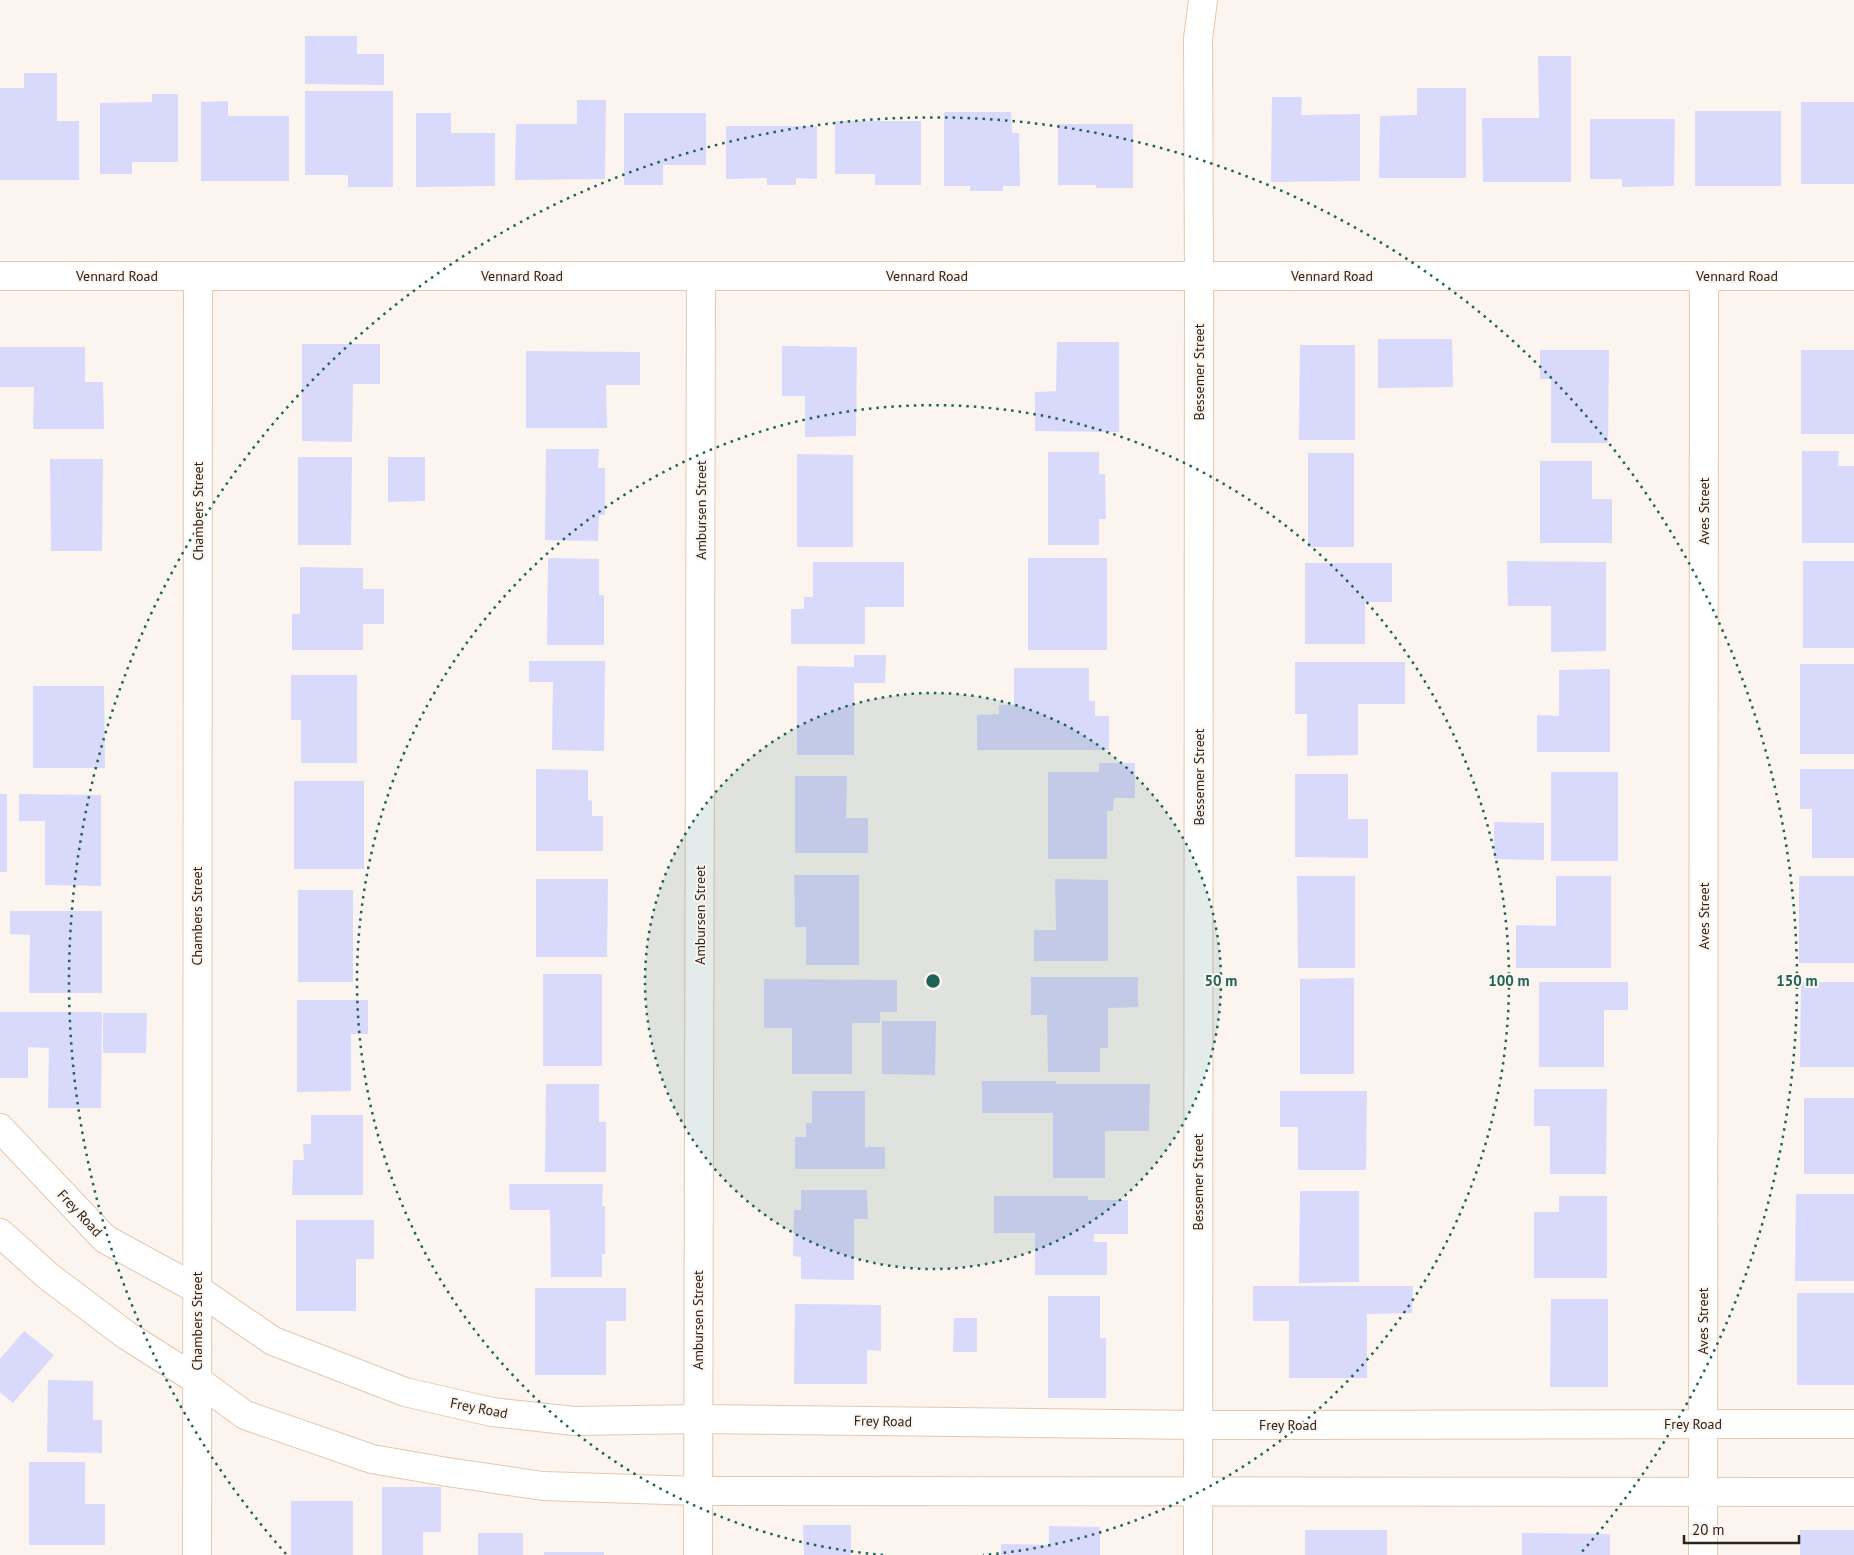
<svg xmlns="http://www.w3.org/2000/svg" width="1854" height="1555" font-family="'PT Sans',sans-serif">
	<rect width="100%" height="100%" fill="#fbf4ef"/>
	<path fill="#d9d9fb" d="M305,36H357V54H384V85L305,84Z
		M1538,56H1571V182H1483L1482,118H1539Z
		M24,73H57V121H79V180H0V88H24Z
		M1417,88H1466V178H1379L1380,116L1417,115Z
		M305,91H393V187H348V175H305Z
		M152,94H178V162H132V174H100V103L152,102Z
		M1272,97H1302L1301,115L1360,114V181L1271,182Z
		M577,100H606L605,179L515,180L516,124H577Z
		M228,101V116H289V181H201V102Z
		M1801,102H1854V184H1801Z
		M1695,111H1781V186H1695Z
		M944,112H1011L1012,133H1019L1020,186H1003V191H970V186H944Z
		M416,113H451V133H495V186L416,187Z
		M624,113H706V165H663V185H624Z
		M1590,119H1675L1674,186L1622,187V179H1590Z
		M835,121H921V185H875V174H835Z
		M1058,124H1133V188H1096V185H1058Z
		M726,126H817V179L796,178V185H767V178L726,179Z
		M1378,339H1452L1453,387L1378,388Z
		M1057,342H1119V432L1035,431V392L1056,391Z
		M302,344H380V384H353L352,442L302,441Z
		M1300,345H1355V440H1299Z
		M782,346L857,347L856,436L805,437V396H782Z
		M0,347H85V382H103L104,429H33L34,387H0Z
		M1540,350H1609L1608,443H1551V379H1540Z
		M1801,350H1854V434H1801Z
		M526,351L640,352V385H606L607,428H526Z
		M546,449H599L598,468H605V515H599L598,541L545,540Z
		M1802,451H1839L1838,466H1854V543H1802Z
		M1048,452H1099V474H1105L1106,519H1099V545H1048Z
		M1308,453H1354V547H1308Z
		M797,454L853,455V547H797Z
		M298,457H352L351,545H298Z
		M388,457H425V501L388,502Z
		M50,459H103L102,551H51Z
		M1540,461H1592V499H1612V543H1540Z
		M548,558L599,559V595H604V645H547Z
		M1028,558H1107V650H1028Z
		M1507,561L1606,562V651L1551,652V606H1508Z
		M1803,561H1854V648H1803Z
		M813,562H904V607H865V644H791V609H804V597H813Z
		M1305,563H1392V602H1365V644H1305Z
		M300,567L363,568V589H384V624H363V650H292V614H300Z
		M854,655H886L885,683H854V755H797V666L854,667Z
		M529,661H605L604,751L552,750L553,682H529Z
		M1295,662H1405V704H1358V755L1307,756V714H1295Z
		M1800,664H1854V754H1800Z
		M1014,668H1089V701H1095V716H1109V750H977V715L999,714V705H1014Z
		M1610,669V752H1537V715L1559,716V670Z
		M291,675H357V763H301V720H291Z
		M33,686H104L105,768H33Z
		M1099,763H1135V798H1114L1113,811H1107V859H1048V772H1099Z
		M536,769L588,770V800L592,801V816H603V851H536Z
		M1800,769H1854V858H1812V809H1800Z
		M1551,772H1618V861H1551Z
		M1295,774H1348V819H1368V858L1295,857Z
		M795,776H847L846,818H868V853H795Z
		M294,781H364V869H294Z
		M0,794H7V872H0Z
		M19,794L101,795V886L45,885V821H19Z
		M1494,822L1544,823V860L1494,859Z
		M794,875H859V965H806V927H795Z
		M1297,876H1355V968H1298Z
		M1556,876H1611V968H1516V925L1556,926Z
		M1799,876H1854V963H1799Z
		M536,879H608L607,957H536Z
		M1055,879L1108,880V961H1034V930H1056Z
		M298,890H353V982H298Z
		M10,911H102V993H29L30,935L10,934Z
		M543,974H602V1066H543Z
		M1031,977H1138V1007L1108,1008V1048H1100V1072H1048L1047,1015H1031Z
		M1354,978V1074H1300V979Z
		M764,979L897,980V1012H880V1023H852V1074H792V1028H764Z
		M1539,982H1628V1010H1604V1067H1539Z
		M1801,982H1854V1067H1800Z
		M297,1000H368V1034H351V1091L297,1092Z
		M0,1012H102L101,1108H48L49,1048L28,1047V1078H0Z
		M103,1013H147L146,1053H103Z
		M882,1021H936L935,1075L882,1074Z
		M982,1081H1056V1084H1150L1149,1131H1105V1178H1053V1113H982Z
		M546,1084H599V1122H606V1172H545Z
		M1534,1089H1607L1606,1174H1550V1126H1534Z
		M812,1091H865V1147H885V1169H795V1137H806V1123H812Z
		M1280,1091H1367L1366,1170H1298V1127H1280Z
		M1804,1098H1854V1174H1804Z
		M311,1115H363V1195H292L293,1160H304L303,1144H311Z
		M509,1184H603L602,1206H605V1254H602V1277H551L550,1210H510Z
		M801,1190H867L868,1219H854V1280L801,1279V1257L793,1256L794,1210H801Z
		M1300,1191H1359V1282L1299,1283Z
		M1796,1194H1854V1281H1795Z
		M994,1196H1088V1200H1128V1234H1094V1242H1107V1275H1035V1233H994Z
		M1559,1196H1607V1278H1534V1212H1559Z
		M296,1220H374V1259H356V1311H296Z
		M1253,1286H1413L1412,1313L1367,1314V1378H1289V1321H1253Z
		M535,1288H626V1321H606V1375H535Z
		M1797,1293H1854V1385H1797Z
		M1048,1296H1100V1338H1106V1398H1048Z
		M1551,1299H1608V1387H1550Z
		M795,1304L881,1305V1351L867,1350V1384H794Z
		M954,1318H977V1352H953Z
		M24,1331L54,1355L13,1403L0,1392V1359Z
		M48,1380L93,1381V1420H102V1453L47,1452Z
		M29,1462H85V1504H105V1545H29Z
		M382,1487H441V1532H423V1555H382Z
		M291,1501H353V1555H291Z
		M803,1525H851V1555H804Z
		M1049,1526L1100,1527V1555H1001V1544L1049,1545Z
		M1305,1530H1387V1555H1305Z
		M1800,1530H1854V1555H1800Z
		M478,1533H523V1555H478Z
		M1522,1533L1610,1534V1555H1522Z
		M544,1552H604V1555H544Z"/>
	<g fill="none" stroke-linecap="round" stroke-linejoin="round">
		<defs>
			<path id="minor" d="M0,276H1854
				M0,1128L105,1239L197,1289L273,1341L405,1392L492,1412L574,1421L698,1419L1198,1425L1854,1424
				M0,1233L48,1276L126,1335L197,1380L245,1415L372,1459L447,1472L543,1486L698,1491L1854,1492
				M197,1555L198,276
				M698,1555L701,276
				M1198,1555L1199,276L1198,39L1203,0
				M1703,1555L1704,276"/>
		</defs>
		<use href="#minor" stroke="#e5c8ae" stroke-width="30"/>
		<use href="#minor" stroke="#fff" stroke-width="28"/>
	</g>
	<circle cx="933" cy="981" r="288" fill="#1d6357" fill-opacity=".12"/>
	<g fill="none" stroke="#1d6357" stroke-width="2.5" stroke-dasharray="2.5 5">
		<circle cx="933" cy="981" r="288"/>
		<path d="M883 1555A576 576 0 1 1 983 1555"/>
		<path d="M286 1554A864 864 0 1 1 1580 1554"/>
	</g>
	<g text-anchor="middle" stroke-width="4" stroke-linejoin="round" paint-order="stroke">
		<g font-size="14" fill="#2e2319" stroke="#fbf4ef">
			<text x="117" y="281">Vennard Road</text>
			<text x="522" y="281">Vennard Road</text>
			<text x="927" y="281">Vennard Road</text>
			<text x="1332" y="281">Vennard Road</text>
			<text x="1737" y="281">Vennard Road</text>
			<text transform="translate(1199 372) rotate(-90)" y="5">Bessemer Street</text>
			<text transform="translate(701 510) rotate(-90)" y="5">Ambursen Street</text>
			<text transform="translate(198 511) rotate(-90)" y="5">Chambers Street</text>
			<text transform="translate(1704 511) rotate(-90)" y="5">Aves Street</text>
			<text transform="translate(1199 777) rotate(-90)" y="5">Bessemer Street</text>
			<text transform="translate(700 915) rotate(-90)" y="5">Ambursen Street</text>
			<text transform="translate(197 916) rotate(-90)" y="5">Chambers Street</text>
			<text transform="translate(1704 916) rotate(-90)" y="5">Aves Street</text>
			<text transform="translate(1198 1182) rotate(-90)" y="5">Bessemer Street</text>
			<text transform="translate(80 1213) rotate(47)" y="5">Frey Road</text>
			<text transform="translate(698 1320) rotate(-90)" y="5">Ambursen Street</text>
			<text transform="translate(197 1321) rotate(-90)" y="5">Chambers Street</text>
			<text transform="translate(1703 1321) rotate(-90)" y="5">Aves Street</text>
			<text transform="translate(479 1408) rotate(11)" y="5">Frey Road</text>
			<text transform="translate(883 1421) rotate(1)" y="5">Frey Road</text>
			<text x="1693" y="1429">Frey Road</text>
			<text x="1288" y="1430">Frey Road</text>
		</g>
	</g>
	<circle cx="933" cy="981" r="8" fill="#1d6357" stroke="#fbf4ef" stroke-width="2.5"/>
	<g font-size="15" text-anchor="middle" font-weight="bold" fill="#1d6357" stroke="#fbf4ef" stroke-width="4" stroke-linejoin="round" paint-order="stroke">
		<text x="1221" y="986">50 m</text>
		<text x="1509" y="986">100 m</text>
		<text x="1797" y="986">150 m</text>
	</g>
	<path d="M1684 1535v8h115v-8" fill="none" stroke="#2e2319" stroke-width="2.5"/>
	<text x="1692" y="1535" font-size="15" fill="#2e2319" stroke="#fbf4ef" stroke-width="4" paint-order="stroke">20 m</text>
</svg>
